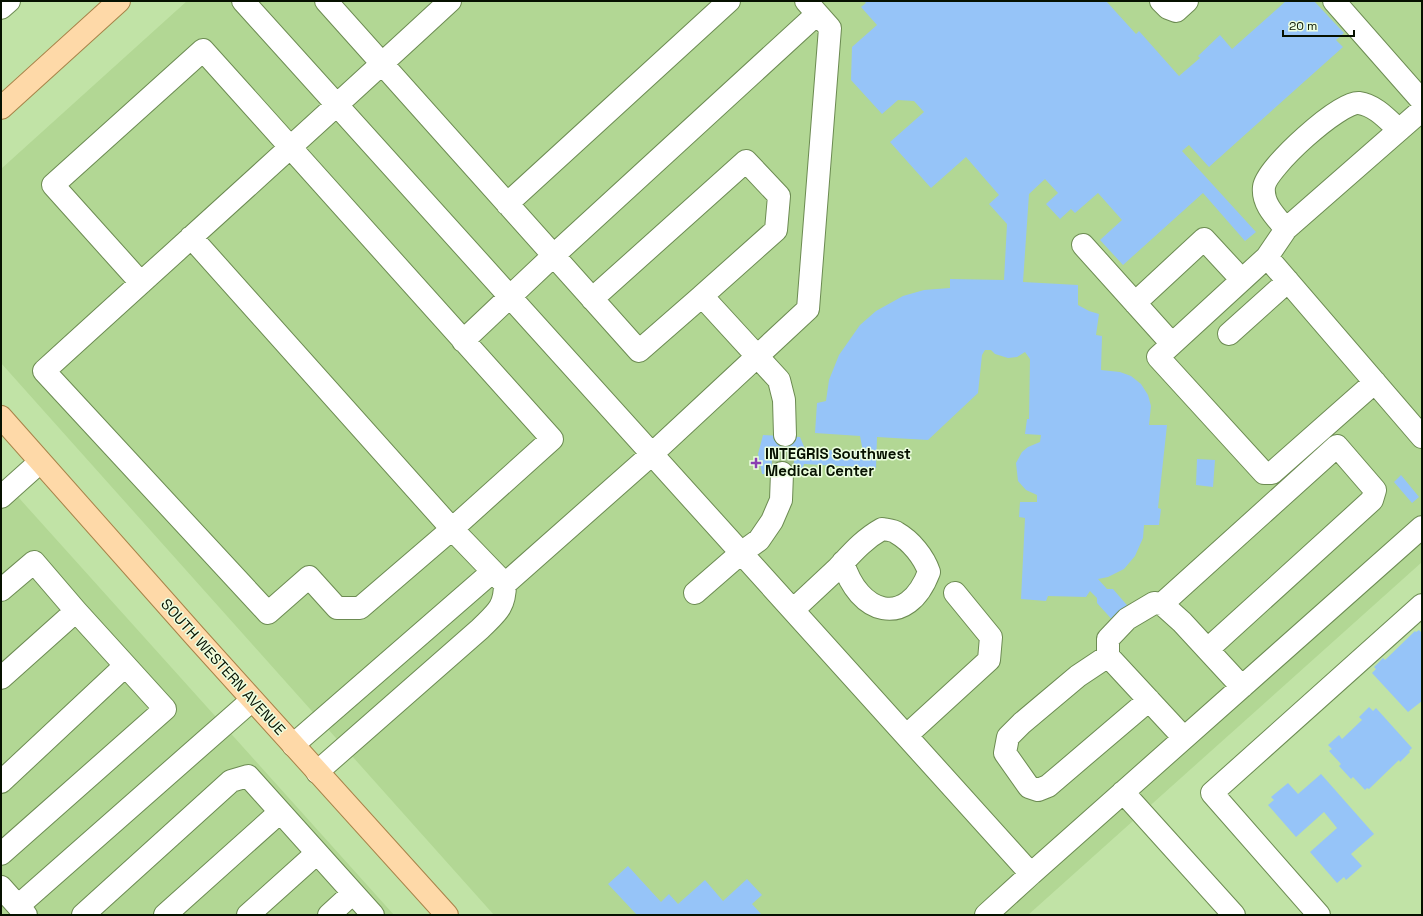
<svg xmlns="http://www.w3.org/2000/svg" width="1423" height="916" font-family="'Space Grotesk',sans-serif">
	<rect width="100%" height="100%" fill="#c1e3a6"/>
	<path fill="#b2d794" d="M187,1H1422V562L1028,915H494L1,363V169Z
		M1,478L19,498L394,915H1Z"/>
	<path fill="#96c4f8" d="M864,1H1106L1136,34L1139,31L1179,76L1200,58L1198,56L1220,35L1232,49L1286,1L1303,2L1314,1L1344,33L1336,40L1343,47L1209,167L1189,145L1182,151L1256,232L1245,241L1203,193L1123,265L1100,240L1122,220L1098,193L1075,213L1071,209L1060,219L1046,204L1058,193L1045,179L1029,194L1023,282L1078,285V305L1089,311L1099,314L1096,335L1102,336L1101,370L1120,372L1131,376L1141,384L1148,395L1151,406L1149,425H1167L1158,508L1161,509L1159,525H1144L1143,538L1135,556L1124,569L1108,577L1098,579L1107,589H1113L1132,611L1116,624L1097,603V598L1090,591L1086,597L1048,596L1046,601L1021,599L1025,518L1019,517L1020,502H1037V495L1026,490L1018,481L1016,463L1022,452L1028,447L1040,442L1041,435L1025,434L1027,419H1029L1030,359L1025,352L1017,357L1008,358L995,354L991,350H985L982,355L978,393L928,440L877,437L876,468L804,464L800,476L762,474L758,454L763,435L800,437L805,449L863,452L860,436L815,433L817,403L826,401L829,380L839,355L860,325L876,311L903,296L924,290L950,288V279L1004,280L1007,224L989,204L999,195L966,157L931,188L890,142L924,112L914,101L898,100L882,114L851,80L852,47L877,25L861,7L866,3Z
		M1197,459L1215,460L1213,487L1196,485Z
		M1401,475L1419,497L1412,503L1394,482Z
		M1419,630L1422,633V701L1408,712L1372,673L1376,669L1374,667L1383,658L1385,660L1415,631L1416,632Z
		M1369,707L1373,711L1376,708L1412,748L1409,751L1410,752L1400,762L1399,760L1369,789L1367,788L1365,790L1353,777L1351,779L1339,766L1341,764L1329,751L1332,749L1328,745L1339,735L1342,739L1362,720L1359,717Z
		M1321,774L1374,834L1351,854L1362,866L1346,880L1344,877L1337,883L1310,852L1337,828L1324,812L1296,837L1268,805L1274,800L1271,797L1288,783L1298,794Z
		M628,866L661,902L669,894L678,904L705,880L723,901L747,879L762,895L752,904L762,915H637L608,884Z"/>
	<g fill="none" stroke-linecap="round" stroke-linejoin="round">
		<path stroke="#a5c48d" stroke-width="22" stroke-dasharray="22 11" stroke-linecap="butt" d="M782,473L785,435"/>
		<defs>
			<path id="minor" d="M243,1L1031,874L986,915
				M326,1L639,351L702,296L779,380L784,400L785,435
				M1161,1L1168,8L1176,11L1187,1
				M1334,1L1422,101
				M1,8L9,1
				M1422,110L1286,229L1267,257L1422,437
				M507,204L729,1
				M1286,229C1276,217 1262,204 1264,187C1266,168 1340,101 1359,103C1375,105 1388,120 1399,130
				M191,237L452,529L505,584C505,608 496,613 480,629L317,772
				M1083,245L1172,344
				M1267,257L1158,357L1264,473H1272L1375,382
				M141,283L53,185L203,50L552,439L452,529L360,608H337L309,577L268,613L44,371C179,248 316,125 450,1
				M592,299L746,161L779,196L776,230L702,296
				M1135,303L1204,239L1242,280
				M1229,334L1288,281
				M463,341L553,256L817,14
				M1,497L40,462
				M505,584L652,454L808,309L830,28L806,1
				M1,590L34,562L76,611L1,678
				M695,593L741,553L759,540L772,521L781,500L782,473
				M1162,604L1337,446L1375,490L1372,500L1208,649
				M793,610L838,568C852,553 864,539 882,529C886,530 893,530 897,533C911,541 924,557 929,572C907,630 858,614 843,562
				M1108,656L1078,676L1022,723L1008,737L1005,753L1029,787L1038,790L1048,786L1149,700
				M907,735L989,660L991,637L955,593
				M1184,738L1108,656V639L1127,619L1154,603L1162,604L1182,622L1242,687
				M293,745L492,572
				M1,782L125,666
				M1123,792L1234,915
				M1,854L165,709L76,611
				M1031,874L1422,527
				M1,887L26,915
				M18,906L252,700
				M83,915L231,781L248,776L373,915
				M165,915L280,812
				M248,915L317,853
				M329,915L353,893
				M1319,915L1212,793L1422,605"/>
			<path id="major" d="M1,108L119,1
				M1,417L195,636L447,915"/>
		</defs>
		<use href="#minor" stroke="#6c8b52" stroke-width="24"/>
		<use href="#major" stroke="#a78248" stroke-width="24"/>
		<use href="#minor" stroke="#fff" stroke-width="22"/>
		<use href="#major" stroke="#fed9a8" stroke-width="22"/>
	</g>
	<path fill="#8a3fb1" stroke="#ecfedf" stroke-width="1.5" d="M754 457h4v4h4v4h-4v4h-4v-4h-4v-4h4z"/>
	<g text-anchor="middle" stroke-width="3" stroke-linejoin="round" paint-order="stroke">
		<g font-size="15" font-weight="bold" fill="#061100" stroke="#ecfedf" text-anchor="start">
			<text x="765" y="459">INTEGRIS Southwest<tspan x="765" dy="17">Medical Center</tspan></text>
		</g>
		<g font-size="15" fill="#061100" stroke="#ecfedf">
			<text transform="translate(223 667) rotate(48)" y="5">SOUTH WESTERN AVENUE</text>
		</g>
	</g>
	<rect width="1423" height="916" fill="none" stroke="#061100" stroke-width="4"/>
	<path d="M1283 30v6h71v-6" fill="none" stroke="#061100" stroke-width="2"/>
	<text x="1289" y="30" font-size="12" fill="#061100" stroke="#ecfedf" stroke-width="3" paint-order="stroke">20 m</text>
</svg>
